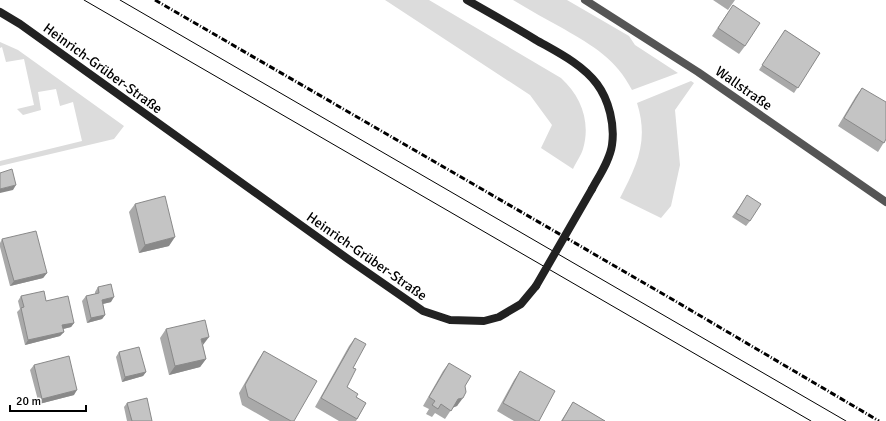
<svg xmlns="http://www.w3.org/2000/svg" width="886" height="421" font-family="Signika,sans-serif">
	<rect width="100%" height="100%" fill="#fff"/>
	<path fill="#dcdcdc" d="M385,0H429L561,78C581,96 591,122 583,149C581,156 576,162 573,169L541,148L552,125L530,95Z
		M513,0H567L629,36L635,45L678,73L632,90C616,59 593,46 564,29C547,20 530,10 513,0Z
		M0,42L18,50L124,126L114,139L0,166V161L82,141L73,102L60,106L56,89L38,92L41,110L23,115L17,109L34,105L24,59L6,62L2,47L0,48Z
		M691,81L694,83L675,110L680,165L671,206L661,218L620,198C637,165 649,141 637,103Z"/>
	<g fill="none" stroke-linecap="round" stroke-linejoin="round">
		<path stroke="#555" stroke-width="8" d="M585,0L698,72L886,202"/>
		<path stroke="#222" stroke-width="8" d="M467,0C490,13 513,26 536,40C557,52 582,64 597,84C609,100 615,125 612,145C610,160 599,176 592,189
			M0,12L20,24L348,259L423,311L450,320L484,321L499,317L521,304L536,286"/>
		<path stroke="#000" stroke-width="1" d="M84,0L811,421
			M120,0L846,421"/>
		<path stroke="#000" stroke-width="3" stroke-dasharray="6 2 1 2" stroke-linecap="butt" d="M155,0L670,298L879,421"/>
		<path stroke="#222" stroke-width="8" d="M536,286L592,189"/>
	</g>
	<path fill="#a9a9a9" d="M713,0H735L728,10Z
		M727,14L745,46L739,54L712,36Z
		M785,30L820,53L794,93L759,70Z
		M862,88L886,139L878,152L838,126L856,96Z
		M744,200L750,221L746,226L732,217Z
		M135,204L169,246L139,253L129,212Z
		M2,239L47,273L43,278L10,286L0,247V243Z
		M98,287L111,302L103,304L105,315L102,319L87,323L82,301L86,296L95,294V292Z
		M21,296L46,301L74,323L71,327L63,329L64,332L60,336L25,345L17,312L20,309L18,301Z
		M166,329L203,345L206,359L200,367L169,375L160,338Z
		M355,338L353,368L347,387L356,397L366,403L356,421H339L315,407L349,346Z
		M264,351L294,421H270L242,405L239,393L258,360Z
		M119,352L146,372L143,376L122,382L116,357Z
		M449,363L465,386L457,406L453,407L445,419L435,413L432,417L426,414L429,409L423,406L443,371Z
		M34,365L74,395L39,404L30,370Z
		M520,371L539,421H514L497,411L514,380Z
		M573,402L605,421H561Z
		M127,403L152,421H127L124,407Z"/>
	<path fill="#898989" d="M16,185L13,190L0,193V189Z
		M175,237L169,246L139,253L145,245Z
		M47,273L43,278L10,286L14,281Z
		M114,297L111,302L98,305L102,300Z
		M105,315L102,319L87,323L91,318Z
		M74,323L71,327L59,330L62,325Z
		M64,332L60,336L25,345L28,340Z
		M209,337L203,345L201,339Z
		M206,359L200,367L169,375L175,366Z
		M146,372L143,376L122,382L125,377Z
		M77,390L74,395L39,404L42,399Z
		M463,398L457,406L452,408L458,399Z"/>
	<path fill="#c4c4c4" stroke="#898989" d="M733,5L760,23L745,46L718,28Z
		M785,30L820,53L798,88L762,65Z
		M862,88L886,102V139L884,143L844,118Z
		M12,169L16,185L0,189V173Z
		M747,195L761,204L750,221L736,213Z
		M165,196L175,237L145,245L135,204Z
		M36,231L47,273L14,281L2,239Z
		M111,284L114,297L102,300L105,315L91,318L86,296L99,293L98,287Z
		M44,291L46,301L68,296L74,323L62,325L64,332L28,340L21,308L24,307L21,296Z
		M205,320L209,337L201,339L206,359L175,366L166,329Z
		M355,338L366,344L353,368L356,369L347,387L358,394L356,397L366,403L357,419L321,398Z
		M139,347L146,372L125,377L119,352Z
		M264,351L317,381L294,421H291L248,397L245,385Z
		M69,356L77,390L42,399L34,365Z
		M449,363L471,376L465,386L466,392L463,398L458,399L451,411L441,404L438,409L432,405L435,401L429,397Z
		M520,371L555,391L539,421H536L503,403Z
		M147,398L152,421H132L127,403Z
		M573,402L605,421H562Z"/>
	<g text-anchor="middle" stroke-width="3" stroke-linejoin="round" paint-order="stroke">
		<g font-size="14" fill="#000" stroke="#fff">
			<text transform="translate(103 68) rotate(36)" y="5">Heinrich-Grüber-Straße</text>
			<text transform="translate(744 88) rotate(35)" y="5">Wallstraße</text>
			<text transform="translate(367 256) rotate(35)" y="5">Heinrich-Grüber-Straße</text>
		</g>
	</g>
	<path d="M10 405v6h76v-6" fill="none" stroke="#000000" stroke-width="2"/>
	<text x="16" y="405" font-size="12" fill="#000000" stroke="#ffffff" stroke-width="3" paint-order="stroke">20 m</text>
</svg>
